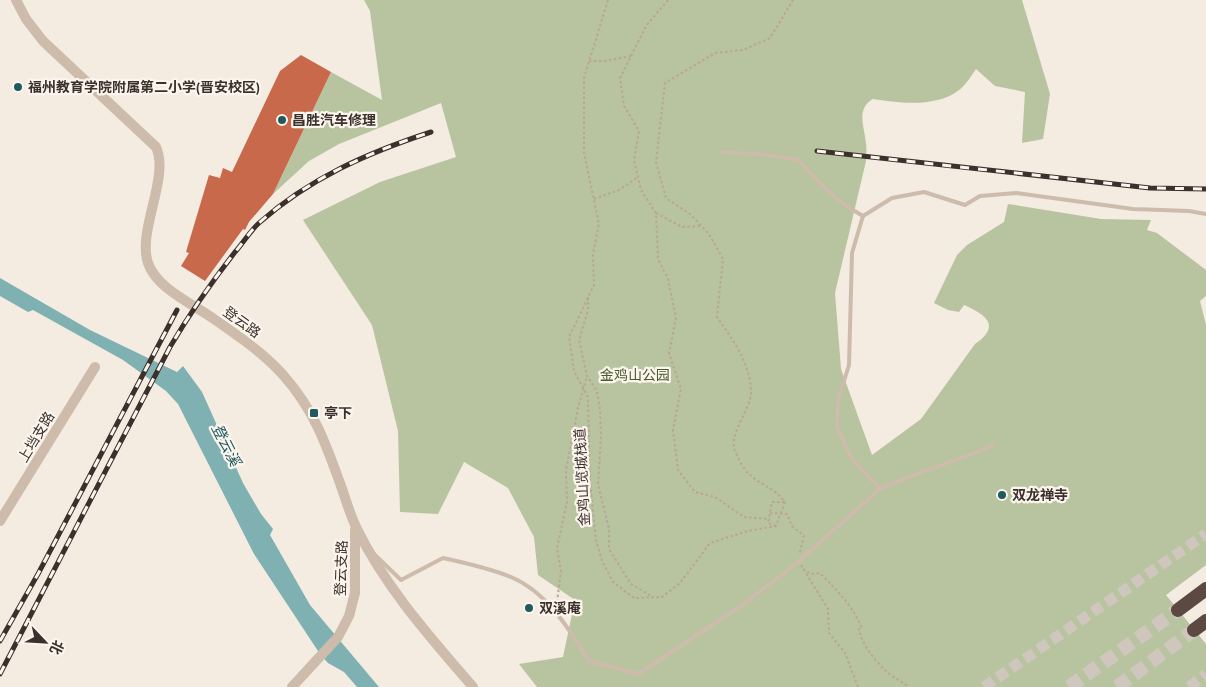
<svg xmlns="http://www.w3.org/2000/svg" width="1206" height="687" font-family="'PT Sans Narrow','Noto Sans SC',sans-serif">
	<rect width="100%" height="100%" fill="#f4ebe1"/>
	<path fill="#b8c4a0" d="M364,0H1022L1050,94L1043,139L1022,143L1025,92L995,86L976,69C971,76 966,85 959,90C936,108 899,103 873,99C855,109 865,128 866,144C867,150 866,156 866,161L835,293L841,369L872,455L921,419L975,344C1001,326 987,315 964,305L959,312L948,310L934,303L957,255L967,245L1004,222L1008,204L1101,219L1151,220L1147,230L1157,233L1206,270V296L1200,301L1206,325V565L1166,595L1206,644V687H537L519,664L563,657L575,600L538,575L534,537L508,488L464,462L438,514L400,512L398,431L372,325L303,220L380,182L456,157L441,103L339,144L309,161L273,194L331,72L382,100L370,11Z"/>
	<path fill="#7fb0b2" d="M0,278L90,330L177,372L183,366L202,392L243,483L261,514L273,529L270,535L310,605L379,687H357L344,672L328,663L320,654L254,554L178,404L166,391L123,360L33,310L28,312L0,296Z"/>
	<path fill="#c8694b" d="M301,55L331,72L273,194L249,222L245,230L243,229L205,281L181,266L189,253L186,252L209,175L220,178L223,168L232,172L280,71Z"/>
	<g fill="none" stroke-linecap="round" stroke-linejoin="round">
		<path stroke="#cfc6bd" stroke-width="11" stroke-dasharray="11 5.5" stroke-linecap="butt" d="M984,687L1206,534
			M1189,687L1206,674"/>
		<path stroke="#cfc6bd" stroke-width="14" stroke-dasharray="14 7" stroke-linecap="butt" d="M1069,687L1178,610
			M1117,687L1194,630"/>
		<path stroke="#b9a596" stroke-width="2" stroke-dasharray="2.5 2.5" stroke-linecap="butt" d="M668,0L646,26L620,78L624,106L639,131L634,160L641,190L656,213L658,259L668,279L676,318L669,353L681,389L673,430L678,470L695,492L715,497L744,517L770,519
			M589,61H604L631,56
			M594,199L619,190L638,177
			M656,213L682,227L701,226
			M588,297V310L579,340L587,376L597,391L600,410L601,436L598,484L609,529V549L631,584L653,597
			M770,513L787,514L792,526L804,536L800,552
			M776,526L768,523L772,502H785
			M801,565L828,609L829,633L845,653L858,687
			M803,569L811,574L820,573C838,592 850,602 862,628L859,629C861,643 875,661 886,671C892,677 902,681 908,687
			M557,602L561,571L557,548L567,502L566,470L578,408L587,376"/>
		<path stroke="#cdbbac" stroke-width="4" d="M721,152L768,155L799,160L820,184L843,204L863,216
			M993,445C956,462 916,472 880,489L851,458L837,427L838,400L849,365L852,253L863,216L892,198L924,192L965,205L980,196L1016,193L1133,209L1189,211L1206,214
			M374,554L401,580L443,558C466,563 489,568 511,577C547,592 569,629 589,661L638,674L742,605L786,572L880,489"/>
		<path stroke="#cdbbac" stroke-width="10" d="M16,0L26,19L43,41L156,147C170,177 137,231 148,263C157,289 193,304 214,319C238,336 264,353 284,376C314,410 326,444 341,486C346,500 350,515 357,529C386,588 430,637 473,687
			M0,521L95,367
			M292,687L338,637L349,616L355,593V530"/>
		<path stroke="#5c4a42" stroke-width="14" d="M1178,610L1206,589
			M1194,630L1206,621"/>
		<defs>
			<path id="rail" d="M817,151L1150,188L1206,189
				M0,641L38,574L177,310
				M0,674L170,347C190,313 211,283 235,252C243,243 250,231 259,223C310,178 367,153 431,132"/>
		</defs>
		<use href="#rail" stroke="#3b302b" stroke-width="5"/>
		<use href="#rail" stroke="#fbf5ee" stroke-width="3" stroke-dasharray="9" stroke-linecap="butt"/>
		<path stroke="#b9a596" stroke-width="2" stroke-dasharray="2.5 2.5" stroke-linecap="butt" d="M608,0L584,78V153L599,224L593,254L594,285L569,337L574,371L588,397L590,481L596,540L602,561L613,582L634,598L662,597L680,583L710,543L748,531L776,526L785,502C772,486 762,486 749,474C744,470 738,458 735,451C728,434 751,409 751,393C751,364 733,340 717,317L723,259L709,234L690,214L666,198L656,162L665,83L715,53L743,50L770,38L793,0"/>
	</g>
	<g fill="#1f5a5e" stroke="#fbf5ee" stroke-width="2">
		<circle cx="18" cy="87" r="5"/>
		<circle cx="282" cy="120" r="5"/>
		<rect x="309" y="408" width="10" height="10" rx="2.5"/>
		<circle cx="1002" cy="495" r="5"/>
		<circle cx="529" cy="608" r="5"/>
	</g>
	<g text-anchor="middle" stroke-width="4.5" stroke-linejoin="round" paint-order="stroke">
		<g font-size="14" font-weight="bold" fill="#3b302b" stroke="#fbf5ee" text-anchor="start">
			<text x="28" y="92">福州教育学院附属第二小学(晋安校区)</text>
			<text x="292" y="125">昌胜汽车修理</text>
			<text x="324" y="418">亭下</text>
			<text x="1012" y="500">双龙禅寺</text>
			<text x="539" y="613">双溪庵</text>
		</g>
		<g font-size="14" fill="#3b302b" stroke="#fbf5ee">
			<text transform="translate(242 322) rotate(36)" y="5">登云路</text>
			<text transform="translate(36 437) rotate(-59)" y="5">上垱支路</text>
			<text transform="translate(582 477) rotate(-93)" y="5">金鸡山览城栈道</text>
			<text transform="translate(341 568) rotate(-88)" y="5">登云支路</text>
		</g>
		<g font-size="14" fill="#4a5a2e" stroke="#fbf5ee">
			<text x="635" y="380">金鸡山公园</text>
		</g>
		<g font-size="15" font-style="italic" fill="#1f5a5e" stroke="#fbf5ee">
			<text transform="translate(226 445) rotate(63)" y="5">登云溪</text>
		</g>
	</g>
	<g transform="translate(45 642) rotate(115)" stroke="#fbf5ee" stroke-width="4" paint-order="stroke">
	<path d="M0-4L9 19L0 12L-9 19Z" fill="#3b302b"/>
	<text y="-8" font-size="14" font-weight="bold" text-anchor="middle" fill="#3b302b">北</text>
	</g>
</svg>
